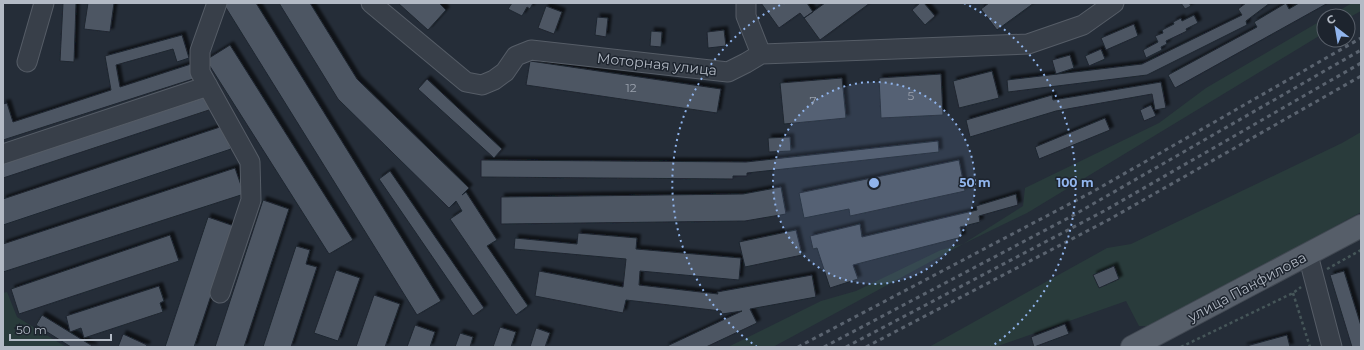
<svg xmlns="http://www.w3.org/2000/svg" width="1364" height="350" font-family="Montserrat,sans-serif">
	<defs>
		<filter id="shadow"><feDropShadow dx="3.5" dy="-3.5" stdDeviation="1" flood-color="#0009"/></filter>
	</defs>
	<rect width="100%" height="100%" fill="#252d38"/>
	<path fill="#293b3b" d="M1352,3H1361V11L1348,18V16H1330Z
		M1324,19V33L1027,213L963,244L773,347H728L821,301L856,291L941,250L963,244L1023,206L1025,188L1159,123L1206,88Z
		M1361,132V212L1156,326H1139L1126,301L995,347H929L1107,248L1131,244L1342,143Z
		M7,292L17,317L66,347H7L3,344V293Z"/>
	<path fill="#4d5764" stroke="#1f2630" filter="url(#shadow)" d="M63,3H76L74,62L60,61Z
		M88,3H114L110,32L84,29Z
		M223,3H256L441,301L417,315Z
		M279,3H310L357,79L469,188L462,195L466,192L497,240L487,246L528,306L516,315L450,219L462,211L456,201L449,208L338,99Z
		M398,3H439L446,10L428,30Z
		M512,3H533L530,9L527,7L522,16L508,9Z
		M761,3H807L813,12L804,18L800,13L779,28Z
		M825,3H870L820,40L804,18Z
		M920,3H924L935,16L925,25L912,10Z
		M989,3H1034L997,30L981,9Z
		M1181,3H1189L1191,6L1185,9Z
		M1246,3H1270L1246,21L1247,25L1147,75L1008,92L1007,80L1142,64L1242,15L1238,9Z
		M1286,3L1289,9L1299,3H1328L1175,88L1168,75L1257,27L1254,22Z
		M546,6L562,12L554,34L538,28Z
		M1194,15L1198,23L1186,29L1187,31L1166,41L1167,44L1161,47L1162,50L1146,58L1143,50L1158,42L1155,36L1163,33L1162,30L1174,24L1173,22L1181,18L1182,21Z
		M597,17L608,18L606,37L595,35Z
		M1134,24L1138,36L1106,50L1101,38Z
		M724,30L726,46L708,48L707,32Z
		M651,31L662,32L661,47L650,46Z
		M182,35L189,58L177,62L173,49L116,65L120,87L191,64L196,78L3,140V104L7,103L13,122L111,90L105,56Z
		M230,45L353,240L329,254L206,60Z
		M1101,49L1105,59L1089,66L1085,56Z
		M1070,55L1074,68L1056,74L1052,60Z
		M530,61L721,89L717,113L526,85Z
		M992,71L999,98L959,108L953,81Z
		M941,74L943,115L881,118L879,78Z
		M842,78L846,118L784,124L780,83Z
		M427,79L502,149L494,158L418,89Z
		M1161,82L1166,108L1155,110L1152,94L1056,111L970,137L966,120L1052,95L1053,100Z
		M211,95L215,108L3,178V164Z
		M1151,105L1156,116L1144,121L1140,110Z
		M1105,118L1110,130L1039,159L1035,147Z
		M223,126L231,149L3,225V199Z
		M790,137L791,151L769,152L768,138Z
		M938,141L939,152L747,173V176H733V179L481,177V160L746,162Z
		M959,160L965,191L850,216L849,209L804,218L799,193Z
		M235,168L244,194L3,272V244Z
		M390,171L484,308L473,316L379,179Z
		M781,187L786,214L745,221L501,224V197L743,194Z
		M1016,194L1018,205L979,216L980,222L960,227L962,237L853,265L858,279L830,288L817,248L813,249L810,236L860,224L862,237L977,210L976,206Z
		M263,200L289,209L244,347H215Z
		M208,217L234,226L194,347H165Z
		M796,230L802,255L745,267L739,242Z
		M578,233L637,238L636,249L741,258L739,280L640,271L639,285L718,294L717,292L812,275L816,297L750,309L757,323L706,347H665L742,311L722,314L721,311L626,300L623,313L535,296L539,271L623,287L626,259L514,249L515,238L577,244Z
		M170,235L179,261L19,314L11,289Z
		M296,246L310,250L306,264L317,267L291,347H263Z
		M1114,266L1119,279L1099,288L1093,275Z
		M336,270L360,278L338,341L314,333Z
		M1344,271L1361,326V347H1352L1330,275Z
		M159,286L164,301L160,303L163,312L84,338L81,328L70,332L66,316Z
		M374,295L400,304L385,347H356Z
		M42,315L94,347H71L36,325Z
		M1065,324L1069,334L1034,347L1031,337Z
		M415,325L435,332L430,347H407Z
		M500,327L516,332L511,347H493Z
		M536,328L550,333L545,347H530Z
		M460,333L473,337L470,347H455Z
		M123,334L147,345L146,347H118Z
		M1287,335L1290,347H1243Z"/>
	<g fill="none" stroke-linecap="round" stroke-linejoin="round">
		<defs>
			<path id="minor" d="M217,3L200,51V72L250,162L251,200L220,293
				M371,3L466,82L482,85L494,80L505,72L516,56L531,50L728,72L746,63L761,54L1028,44L1083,25L1114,3
				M746,3V16L761,54
				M27,62L44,3
				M3,154L208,86
				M1308,255L1332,347"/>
			<path id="major" d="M1132,347L1361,226"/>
		</defs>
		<use href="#minor" stroke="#565d67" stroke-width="21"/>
		<use href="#major" stroke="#414852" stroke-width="24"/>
		<path stroke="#465659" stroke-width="2.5" stroke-dasharray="3 3" stroke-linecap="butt" d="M1327,269L1361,250
			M1293,293L1310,347
			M1181,347L1293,293L1301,287"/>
		<use href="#minor" stroke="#383f49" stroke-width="19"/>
		<use href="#major" stroke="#565e69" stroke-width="22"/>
		<path stroke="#5a636f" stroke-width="3" stroke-dasharray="4 4" stroke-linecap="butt" d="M798,347L1094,191L1361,38
			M824,347L1072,216L1361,50
			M846,347L1104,211L1361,63
			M866,347L1110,219L1361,76"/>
	</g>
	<circle cx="874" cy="183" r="101" fill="#90b4ec" fill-opacity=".12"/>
	<g fill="none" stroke="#90b4ec" stroke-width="2" stroke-dasharray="2 4">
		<circle cx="874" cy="183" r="101"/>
		<path d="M757 347A201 201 0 0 1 784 3M964 3A201 201 0 0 1 991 347"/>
	</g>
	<g text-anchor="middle" stroke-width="3" stroke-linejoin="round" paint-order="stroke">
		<g font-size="12" fill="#9aa1ad">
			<text x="631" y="92">12</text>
			<text x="911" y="100">5</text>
			<text x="813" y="105">7</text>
		</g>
		<g font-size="14" fill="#b3bac5" stroke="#1d242e">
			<text transform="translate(657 64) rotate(6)" y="5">Моторная улица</text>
			<text transform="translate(1247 287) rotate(-28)" y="5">улица Панфилова</text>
		</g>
	</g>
	<circle cx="874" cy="183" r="6" fill="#90b4ec" stroke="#1d242e" stroke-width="2"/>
	<g font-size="12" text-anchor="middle" font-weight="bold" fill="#90b4ec" stroke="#1d242e" stroke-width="3" stroke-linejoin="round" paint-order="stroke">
		<text x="975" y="187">50 m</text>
		<text x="1075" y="187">100 m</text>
	</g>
	<rect width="1364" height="350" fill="none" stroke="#b3bac5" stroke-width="8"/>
	<g transform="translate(1336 28) rotate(329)"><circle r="19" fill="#1d242e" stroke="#59606a"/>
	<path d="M0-3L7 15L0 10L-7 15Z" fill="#90b4ec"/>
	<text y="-6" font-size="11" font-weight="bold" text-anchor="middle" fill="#b3bac5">С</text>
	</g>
	<path d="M10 334v6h101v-6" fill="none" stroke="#b3bac5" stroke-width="2"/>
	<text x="16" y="334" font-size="12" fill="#b3bac5" stroke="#1d242e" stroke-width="3" paint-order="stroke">50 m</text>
</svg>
